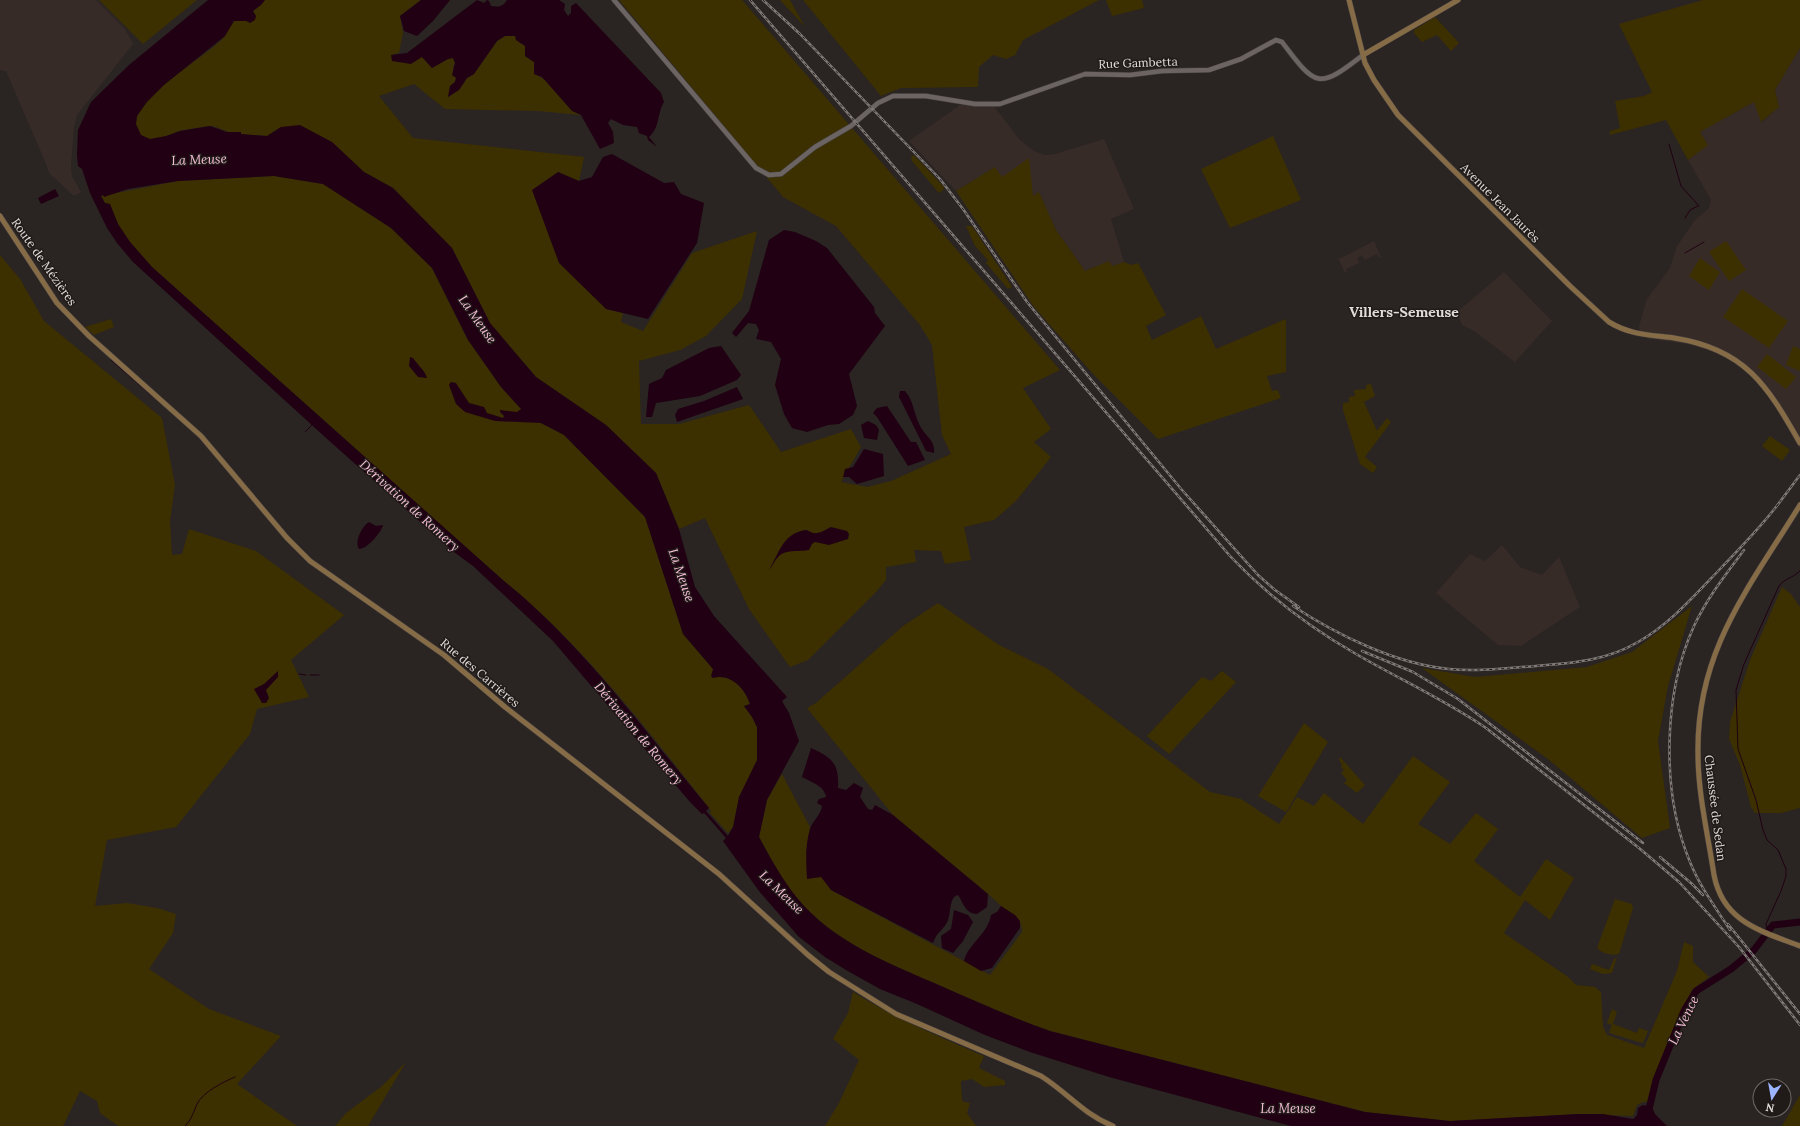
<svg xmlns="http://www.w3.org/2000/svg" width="1800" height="1126" font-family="Lora,serif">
	<rect width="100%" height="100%" fill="#2a2422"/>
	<path fill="#372b27" d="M0,0H96L125,29L133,44L77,115L74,128L71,166L72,176L81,192L74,196L49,173L47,166L6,71L0,70Z
		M1800,48V450L1769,395L1751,376L1733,362L1720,354L1688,344L1649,339L1640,332L1639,326L1647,299L1670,268L1677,246L1695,220L1709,208L1711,200L1688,160L1708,145L1700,132L1754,102L1762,122L1779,107L1775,90Z
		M990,101L1020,140L1034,151L1045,155L1055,154L1104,139L1134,209L1111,219L1124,262L1112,266L1109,261L1085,271L1056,230L1039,192L1033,197L1002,177L995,167L956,191L909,141L960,105Z
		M1374,241L1381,257L1379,258L1377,254L1365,260L1361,255L1357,259L1359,263L1346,269L1347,272L1345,273L1338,258H1341Z
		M1504,272L1552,321L1515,362L1474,331L1462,325L1457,312Z
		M1502,545L1520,567L1542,575L1559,557L1580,607L1521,646L1498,645L1436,593L1470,554L1485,561Z"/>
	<path fill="#3d3000" d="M99,0H197L143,44Z
		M265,0H421L400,16L403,33L399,53L391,55L422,57L432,68L448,59L453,58L455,63L453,67L456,78L455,82L450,86L448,97L459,90L467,78L474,74L497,41L505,36H515L520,43L525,46V56L534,62V74C554,81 561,106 581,115L538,111L445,109L414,84L379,96L413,138L584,157L579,181L558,172L606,309L623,313L621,322L643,331L692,253L757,231L742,299L706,336L680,350L639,361L641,424H679L749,405L781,452L851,429L861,447L841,482L867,487L891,481L951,454L942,435L932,345L920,325L836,226L783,197L619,0H742L1060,370L1023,388L1051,429L1034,442L1051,457L1016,501L994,520L964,527L971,560L945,564L941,551L914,550L916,562L886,567V580L876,592L808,660L790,667L749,609L705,518L679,529L656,473L606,425L536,377L490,323L452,248L393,188L364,172L332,142L281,127L267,136L241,134V132C228,136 219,125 209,126C200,127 188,129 179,131C170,134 160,141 150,139C145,139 140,135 138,131C122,102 210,56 225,36C228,31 230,26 234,21H246L256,16L253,11L261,5Z
		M780,0H790L805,27Z
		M803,0H1099L1023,40L1015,55L1006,59L993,55L979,67L978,87L901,88L881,96Z
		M1106,0H1142L1144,8L1112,16Z
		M1703,0H1800V48L1775,90L1779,107L1761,122L1754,102L1700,132L1708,145L1688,160L1666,120L1610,135V131L1620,128L1615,101L1644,96L1652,92L1619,24Z
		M1435,17L1459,43L1451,51L1437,35L1422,42L1414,33V30Z
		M1273,136L1301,200L1230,228L1201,169Z
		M914,155L940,183L944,187L943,190L939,193L912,161L911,157Z
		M1029,158L1033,196L1039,192L1056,230L1085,271L1109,261L1112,266L1124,262L1131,265L1138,263L1166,315L1146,326L1152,340L1201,316L1216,349L1286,319V372L1267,376L1272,391L1278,390L1281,398L1158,439L1094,375L1034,307L956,191L995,167L1002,177Z
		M274,176L323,184L391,228L432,268L468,340L501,387L529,417L564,435L645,517L683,634L713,669V678C730,673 745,688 750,704L744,706L752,717L757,727V761L739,797L733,827L728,833L710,813L711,811L709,808C646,728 583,645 504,581L152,267L130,242L118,224L110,204L105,203L101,196L178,181Z
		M966,226H972L1012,287L1008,289L986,263L988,260L975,246Z
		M1726,241L1746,270L1729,281L1709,252Z
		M0,255L20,279L44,321L162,418L175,485L170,521L172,555L182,554L189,529L256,551L344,615L291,660L309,697L257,709L250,734L176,827L107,840L95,906L127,903L157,908L176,914L173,933L149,969L209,1009L281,1036L237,1084L297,1126H118L100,1113L97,1101L80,1091L63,1126H0Z
		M1700,258L1720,272L1709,290L1689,276Z
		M1742,289L1788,321L1769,348L1723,317Z
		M111,319L114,327L94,335L85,327Z
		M1793,346L1800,349V371L1786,365Z
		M1767,354L1796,377L1786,389L1757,367Z
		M1371,384L1375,396L1364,402L1377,431L1387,418L1391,422L1365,457L1377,467L1373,473L1360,464L1343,410V403L1349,402V397L1355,396L1354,390L1366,389V385Z
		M1770,436L1790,450L1782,461L1762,446Z
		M1782,587L1791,594L1800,607V808L1781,813H1755L1751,807L1740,765L1729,739L1730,722L1750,660Z
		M938,603L999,645L1048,669L1210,792L1241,799L1279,824L1297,797L1314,806L1324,793L1363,824L1413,756L1450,782L1418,824L1450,844L1476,813L1498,829L1474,861L1520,897L1546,859L1574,878L1550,920L1525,900L1504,933L1568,977L1576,985L1595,987L1601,992L1603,1027L1607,1035L1644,1048L1677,971L1684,942L1693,946V962L1709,977L1692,990L1655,1074L1647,1102H1643L1637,1105L1633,1116L1578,1114L1450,1121L1365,1112L1050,1031C1013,1018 977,1002 941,986C893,965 842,946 805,907C786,887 772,861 759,837L767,800L782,774L810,827L806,852L831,890L990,975L1022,932L1021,924L988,894L893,815L807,708L816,703L903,626Z
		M1692,606L1668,686L1658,741L1670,828L1642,838L1548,759L1422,668L1475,677L1587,667L1632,652Z
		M1222,671L1236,682L1169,754L1147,736L1202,677L1211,681Z
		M1304,723L1328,742L1286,812L1258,796Z
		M1340,757L1365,785L1357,793L1344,783L1347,780L1341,773L1344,770L1341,767L1342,764L1339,760Z
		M1615,899L1632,904L1633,908L1619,954C1611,956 1603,954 1597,948Z
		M1617,957L1612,973L1603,974L1590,969L1592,964L1609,970L1614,959Z
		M853,992C895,1018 939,1037 984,1056L979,1068L1005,1081V1085L984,1087L972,1079L961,1081L962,1101L970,1103L967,1113L976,1126H825L839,1103L859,1060L833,1039L848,1013Z
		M1612,1009L1617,1012L1613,1024L1637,1033L1639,1028L1648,1031L1644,1041L1642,1043L1609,1033L1612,1025L1607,1023Z
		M406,1062L368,1126H335L346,1113L382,1086Z
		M1800,1095V1126H1782Z"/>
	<path fill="#200012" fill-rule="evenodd" d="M208,0H265L261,5L253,11L256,16L255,20L250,23L246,21H234L225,36L164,85L147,102L137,116L136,124L141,135L150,139L166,136L180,131L210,126L227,132H241V134L267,136L281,127L300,125L332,142L364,172L393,188L452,248L490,323L536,377L606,425L656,473L679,529L695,587L714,616L787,697L782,701L789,713L799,741L767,800L759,837C772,861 786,887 805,907C842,946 893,965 941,986C977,1002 1013,1018 1050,1031L1365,1112L1450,1121L1578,1114H1603L1633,1119L1637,1115L1638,1108L1643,1105L1652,1107L1655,1114L1667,1126H1291L1109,1077L1030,1052L985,1035L917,1004L880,989L846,970L825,957L799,937L759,891L723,841L726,838L706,815L704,813L702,814L690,802L553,641L473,566L454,552L325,437L133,262L117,243L107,228L90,193L82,169L78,166L77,155L78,130L91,102L129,65ZM274,176L323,184L391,228L432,268L468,340L501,387L521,409L517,412L500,410V412L504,416L503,418L487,413L484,407L469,403L456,383L451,382L449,385L456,404L465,412L495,421L541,423L564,435L645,517L683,634L713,669L711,676L713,678C730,673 745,688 750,704L744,706L752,717L757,727V760L739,797L733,827L728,836L706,811L709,808L690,785C632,714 576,639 504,581L152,267L130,242L118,224L110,204L105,203L101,196L103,195L104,197L128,189L178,181Z
		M421,0H450L433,21L417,36L404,31L400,16Z
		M477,0L484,3L487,0L489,1L491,6C498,7 503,7 507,0H559L565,4L564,10L568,16L571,13V6L576,3L661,93L664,102C657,113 660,128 649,137L657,147L648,140L647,136L639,133L637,127L623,125L611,119L608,123L613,132L614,143L600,149L581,115L572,111L542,77L534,74V62L525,56V46L516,40L515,36H505L497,41L474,74L467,78L459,90L448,97L450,86L455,82L456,78L452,75L455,63L453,58L448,59L432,68L422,57L411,64L392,61L391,55L407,53Z
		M612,154L664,183L674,182L681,194L704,203L697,243L648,319L606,309L559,263L532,190L558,172L579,181L592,177L603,157Z
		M55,189L59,196L41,204L38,198Z
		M784,230L795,232L816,241L827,248L874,307L875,313L885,326L849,374L857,406L853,415L839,424L828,425L807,432L792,428L784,414L775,385L781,359L771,342L756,339L759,330L756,324L748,323L736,337L732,333L749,311L769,240Z
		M721,346L741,375L737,380L700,396L656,403L652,417H646L649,384L662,378L666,370L709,348Z
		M410,357L413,358C417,364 426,372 427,378L418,377L409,366Z
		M737,387L743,399L677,422L675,415L678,409L704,401Z
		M900,391H905C915,402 914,420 924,432C929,439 935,442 934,453L926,451L899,397Z
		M887,406L911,442H916L925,460L908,466L877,417L873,413L877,408Z
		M868,421L876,425L879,430L877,440L864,438L861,425Z
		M864,449L883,454L884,476L857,484L849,477H843L845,469L853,467Z
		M369,522L376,526L383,525C381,533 367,549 359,549C354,542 362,526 369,522Z
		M831,527L847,531L849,534L848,539L829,545L815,542L812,544L809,550C799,552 785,549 778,557C774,561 773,566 769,570C779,554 782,534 805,530C808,530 810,532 813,533C820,534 825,530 831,527Z
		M278,671V677L266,690L269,698L266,703H262L254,689L264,684Z
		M811,748C833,758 839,764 838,788L846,790L854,783L863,788L860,797L868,809L872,810L875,805L893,815L988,894L987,907L977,914C965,913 964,904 958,895C949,897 951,912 948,920C945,929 937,931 933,943L831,890L821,877L807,879C806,863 805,845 810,829C813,820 821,815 822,806L817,803L819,799L826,797C825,786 811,782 802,777Z
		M1001,906L1015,915L1020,921V928L992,968L981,971L964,961C968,944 988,934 991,915L997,912Z
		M954,910L968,915L973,922L963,941L953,953L942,948L941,936L951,929Z"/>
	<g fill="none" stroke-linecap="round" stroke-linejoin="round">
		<path stroke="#200012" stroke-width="1" d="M1669,144L1681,186L1699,206
			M1685,218L1690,210L1698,206
			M1685,253L1704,242
			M111,360L152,396
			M305,432L313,424
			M299,674L306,675
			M310,675H319
			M1767,930L1766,924L1781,891L1786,876V869L1778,850L1767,840L1763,830L1756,800L1738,749L1736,690L1744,664L1779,586C1785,578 1793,578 1800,571
			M185,1126C191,1121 194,1111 197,1104C203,1092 223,1082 235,1077"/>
		<path stroke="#200012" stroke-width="7" d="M1645,1126L1656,1080L1684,1011L1696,991L1731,969L1754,950L1773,925L1800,922"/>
		<defs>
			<path id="tertiary" d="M614,0L756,168L769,175L781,174L815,147L851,126L878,103L893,96H926L975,104H1000L1085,74L1130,75L1162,71L1209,70L1241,59L1276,40L1282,42C1316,87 1318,90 1363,55"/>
			<path id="secondary" d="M1349,0L1365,63L1374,80L1398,115L1570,286L1609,322C1630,335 1651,335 1674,338C1745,349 1767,385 1800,443
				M1363,55L1458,0
				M0,216L57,303L89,336L201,436L287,538L310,561L444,655L505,707L719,874L808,955L829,972L896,1014L1041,1076C1068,1093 1083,1114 1113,1126
				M1800,505C1749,588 1696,651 1698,754C1698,794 1708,835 1714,875C1723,922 1761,931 1800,946"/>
		</defs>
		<use href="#tertiary" stroke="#433f3d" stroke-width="5.5"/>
		<use href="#secondary" stroke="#433f3d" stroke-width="6"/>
		<use href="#tertiary" stroke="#6b6462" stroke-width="4.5"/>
		<use href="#secondary" stroke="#866b47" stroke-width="5"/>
		<defs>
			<path id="rail" d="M750,0L1230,556C1267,595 1309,627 1356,654C1399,679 1445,700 1486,728L1639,848L1679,882L1739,947L1800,1025
				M763,0L800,34L940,179L963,209L1027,302L1182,490L1258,575L1275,590L1299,607
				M1776,507L1800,475
				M1293,606C1337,635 1396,664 1449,669C1478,672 1507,668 1536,666C1572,663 1606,661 1638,642C1670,624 1696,594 1721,568C1741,547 1762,526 1779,503
				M1362,651L1413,672L1458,699L1643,843
				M1660,857L1691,883L1703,895
				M1728,924L1800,1014
				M1730,930C1716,908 1700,887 1690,862C1661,793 1663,694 1694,626C1707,598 1726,574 1744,550"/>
		</defs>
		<use href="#rail" stroke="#807b79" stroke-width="2.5"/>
		<use href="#rail" stroke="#201a18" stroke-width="1" stroke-dasharray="3" stroke-linecap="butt"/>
	</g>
	<g text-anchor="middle" stroke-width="3" stroke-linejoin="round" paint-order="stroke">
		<g font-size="12" fill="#e0dcdb" stroke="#201a18">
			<text transform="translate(1138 63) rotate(-2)" y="4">Rue Gambetta</text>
			<text transform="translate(1500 203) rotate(45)" y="4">Avenue Jean Jaurès</text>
			<text transform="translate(44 262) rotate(55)" y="4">Route de Mézières</text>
			<text transform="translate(480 673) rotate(40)" y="4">Rue des Carrières</text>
			<text transform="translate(1715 808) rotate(83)" y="4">Chaussée de Sedan</text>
		</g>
		<g font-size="13" font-style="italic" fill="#f7bfd9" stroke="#201a18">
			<text transform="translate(199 159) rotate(-2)" y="5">La Meuse</text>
			<text transform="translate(478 319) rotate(55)" y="5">La Meuse</text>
			<text transform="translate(410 505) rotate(42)" y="5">Dérivation de Romery</text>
			<text transform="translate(682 575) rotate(71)" y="5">La Meuse</text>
			<text transform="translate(639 733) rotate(50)" y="5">Dérivation de Romery</text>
			<text transform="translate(782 892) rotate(44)" y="5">La Meuse</text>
			<text transform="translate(1683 1020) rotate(-64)" y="5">La Vence</text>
			<text x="1288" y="1113">La Meuse</text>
		</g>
		<g font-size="14" font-weight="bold" fill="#e0dcdb" stroke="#201a18">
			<text x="1404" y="317">Villers-Semeuse</text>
		</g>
	</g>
	<g transform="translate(1772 1098) rotate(191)"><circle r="19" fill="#201a18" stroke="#6d6866"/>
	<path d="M0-3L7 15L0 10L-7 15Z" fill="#9cb4fd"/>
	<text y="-6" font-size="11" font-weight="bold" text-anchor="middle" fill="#e0dcdb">N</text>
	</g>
</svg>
